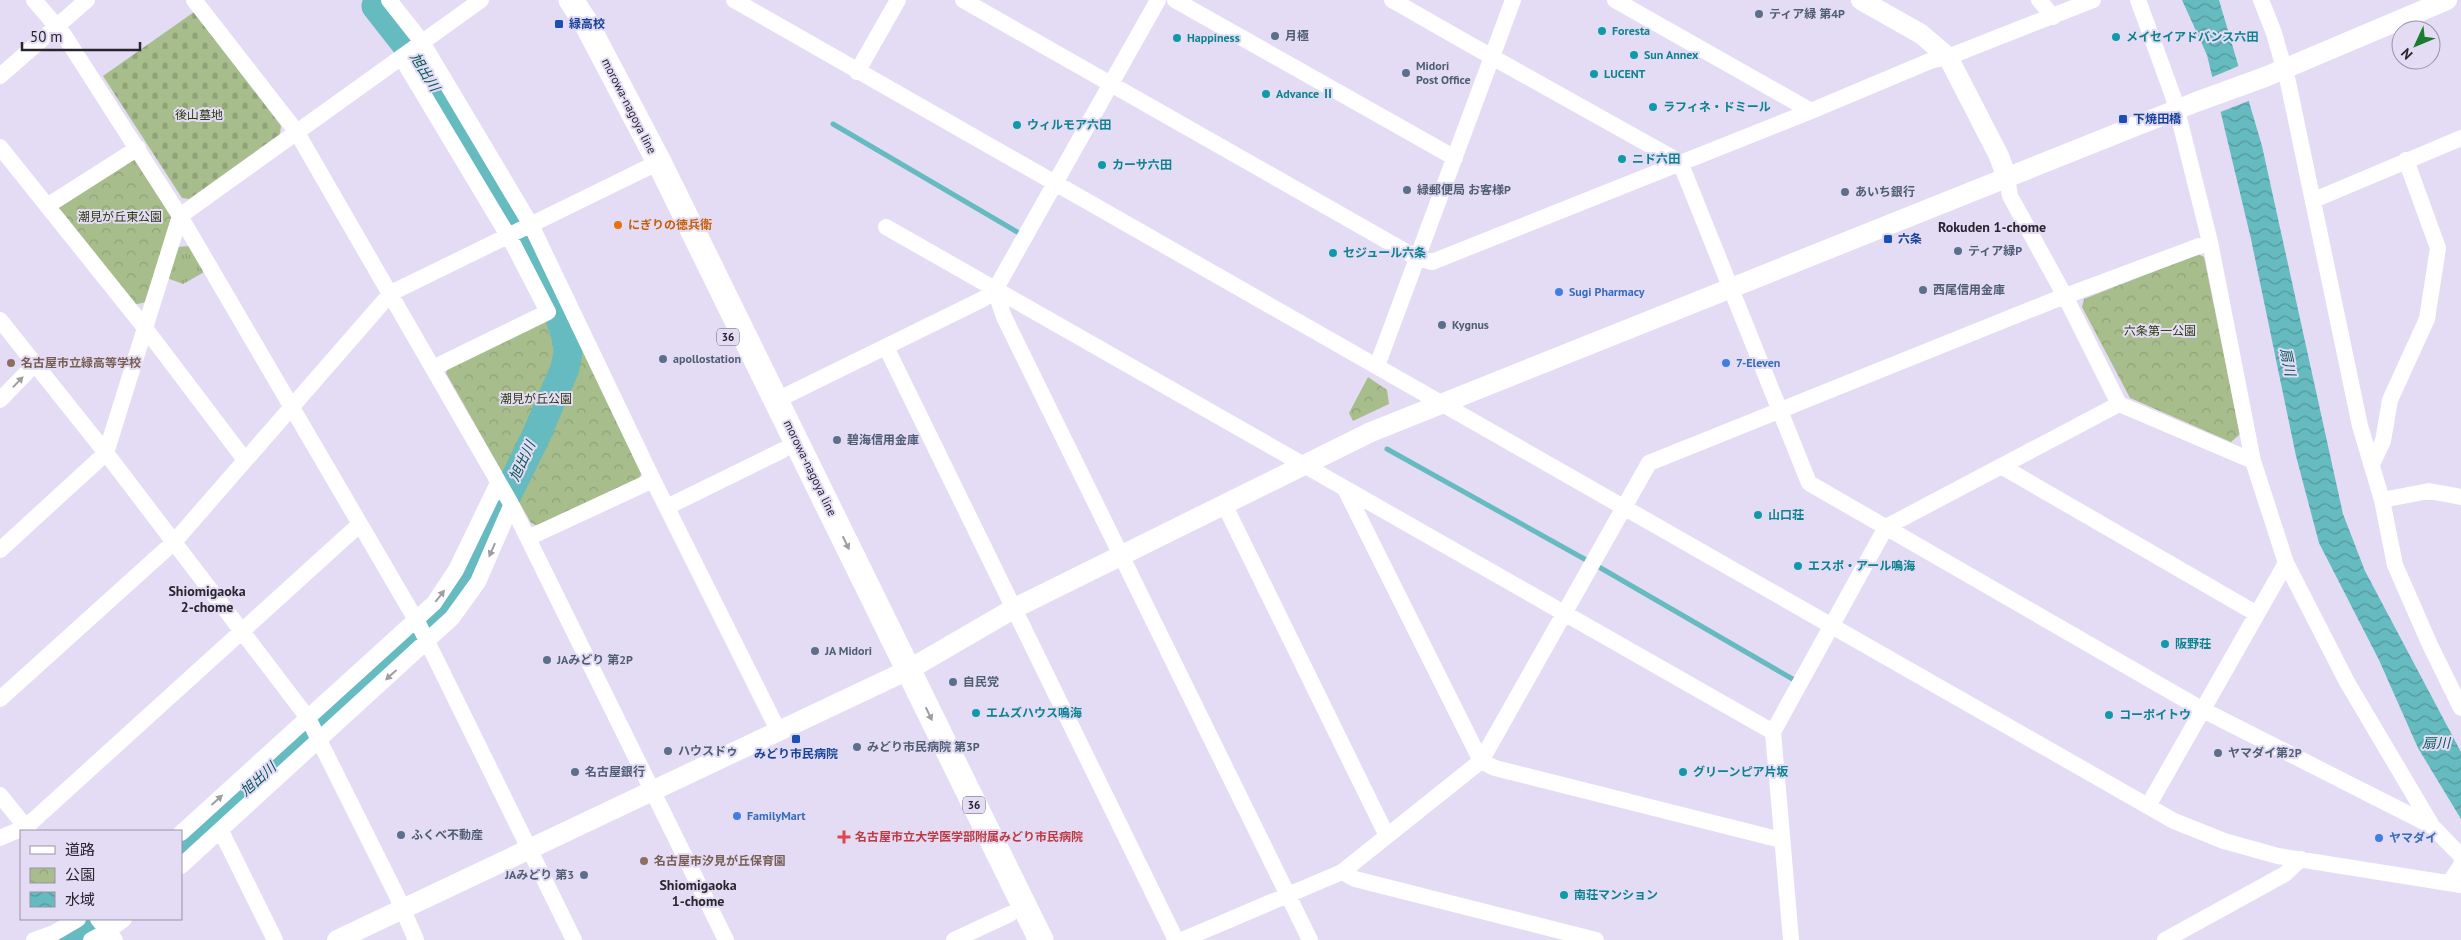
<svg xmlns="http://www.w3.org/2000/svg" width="2461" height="940" font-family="'PT Sans','Noto Sans JP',sans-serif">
	<defs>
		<pattern id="grass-tufts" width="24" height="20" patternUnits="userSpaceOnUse" patternTransform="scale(1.25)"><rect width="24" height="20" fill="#a7bd8b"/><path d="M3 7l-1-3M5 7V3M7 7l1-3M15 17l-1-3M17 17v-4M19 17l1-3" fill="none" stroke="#90a278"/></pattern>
		<pattern id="cemetery-stones" width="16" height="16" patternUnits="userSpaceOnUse" patternTransform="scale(1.25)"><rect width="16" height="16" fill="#a7bd8b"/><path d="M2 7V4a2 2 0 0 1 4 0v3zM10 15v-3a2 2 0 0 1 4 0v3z" fill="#90a278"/></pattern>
		<pattern id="park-crowns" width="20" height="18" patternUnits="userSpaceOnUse" patternTransform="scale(1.25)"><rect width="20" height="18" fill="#a7bd8b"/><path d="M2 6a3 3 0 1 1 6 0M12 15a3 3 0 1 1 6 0" fill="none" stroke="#90a278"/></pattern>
		<pattern id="water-waves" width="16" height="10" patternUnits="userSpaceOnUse" patternTransform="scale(1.25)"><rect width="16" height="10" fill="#65bbbf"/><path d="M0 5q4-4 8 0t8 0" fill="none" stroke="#53989c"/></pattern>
	</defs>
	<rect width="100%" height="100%" fill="#e4dcf4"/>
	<path fill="url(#grass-tufts)" d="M190,246L206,271L183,284L167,278L177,247Z"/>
	<path fill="url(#cemetery-stones)" d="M194,12L281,126L280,134L189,199L182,198L103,76Z"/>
	<path fill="url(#park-crowns)" d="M128,158L136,159L171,212V220L146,302L133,305L58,210L59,202Z
		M2198,254L2204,257L2240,434L2231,442L2130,398L2082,307L2084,299Z
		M565,309L643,471L639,478L538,526L531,523L446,373L449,365Z
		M1368,377L1387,390L1389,404L1353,421L1349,413Z"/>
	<path fill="url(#water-waves)" d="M2182,0H2219L2262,146L2343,514L2365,571L2461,752V819L2418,748L2379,660L2319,543L2296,456L2251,239L2207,55Z"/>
	<path fill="#e4dcf4" d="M2241,65L2251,100L2218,113L2210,78Z"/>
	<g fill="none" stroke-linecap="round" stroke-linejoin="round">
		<path stroke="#65bbbf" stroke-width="5" d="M833,124L1019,233
			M1387,449L1588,561
			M1599,567L1796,681"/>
		<path stroke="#65bbbf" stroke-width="29" d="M181,849L445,609L469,572L536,436L565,368L568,353L567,340L558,312L524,241L416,57L376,6L378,0
			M64,940L102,919"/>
		<path stroke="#fff" stroke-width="16" d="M34,0L64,35L180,216L419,625L574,940
			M194,0L296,131L510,502L726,940
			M389,0L422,42L531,225L653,480L779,732
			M734,0L2174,821L2224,841L2278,856L2461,885
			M963,0L1417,258L1432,262L1811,111L1930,61L1948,57L2093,0
			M1175,0L1455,158
			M1513,0L1492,57L1680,162L1809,483L2203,710L2432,826L2461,856
			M1615,0L1811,111
			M2039,0L2053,17
			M2261,0L2274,33L2288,82L2360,426L2382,500L2395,565L2430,645L2461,708
			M401,57L513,244L548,312L433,368
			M857,72L898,0
			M0,76L87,0
			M0,147L145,328L245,460
			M2007,178L2010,196L2066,298L2119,404
			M2314,200L2461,138
			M47,206L138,148
			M886,227L1773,732
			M995,290L1004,317L1310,940
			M0,320L106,453L308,718L397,896L416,940
			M886,347L1176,940
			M1377,366L1492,57L1392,0
			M0,400L35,364
			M777,400L983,299L995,290L1158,0
			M2253,461L2286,563L2347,682L2431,824
			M2372,464L2383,441L2390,400L2427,319L2438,248L2406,160
			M2001,466L2257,614
			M1345,489L1481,761L1495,768L1781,840
			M2382,500L2429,491L2461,497
			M1224,504L1387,836
			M667,507L783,450
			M528,538L653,480
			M0,550L106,453L180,216L481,0
			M0,699L174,542L391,293L659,162
			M0,795L29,831
			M2148,806L2286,563
			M221,831L275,940
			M181,833L434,603L456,570L498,483
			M0,838L26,827L360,524
			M181,866L452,618L478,582L511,506
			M1342,872L1355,879L1596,940
			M2450,882L2461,865
			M98,919L115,940
			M34,940L54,933L78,919
			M91,940L108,931L124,919
			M954,940L1010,914
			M1182,940L1342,872L1481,761L1649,463L2052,301L2210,242
			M1791,940L1773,732L1886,527L2119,404L2253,461L2210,242L2181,126L2173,96L2138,0
			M2165,940L2285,874L2301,859"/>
		<path stroke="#fff" stroke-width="20" d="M1861,0L1921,34L1948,57L1999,156L2007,178
			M337,940L908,670L1015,608L1371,432L2196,102L2265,77L2447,0"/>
		<path stroke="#fff" stroke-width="25" d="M571,0L586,23L659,162L1041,940"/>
	</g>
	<defs><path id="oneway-solid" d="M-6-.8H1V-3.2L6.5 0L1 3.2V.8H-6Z" transform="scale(1.25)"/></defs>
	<g fill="#9e9da1">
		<use href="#oneway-solid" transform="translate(18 382) rotate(-46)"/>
		<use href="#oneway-solid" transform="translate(846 543) rotate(64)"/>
		<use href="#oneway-solid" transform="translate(492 550) rotate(114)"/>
		<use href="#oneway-solid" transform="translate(440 596) rotate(-52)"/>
		<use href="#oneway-solid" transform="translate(391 675) rotate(138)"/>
		<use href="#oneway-solid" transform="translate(929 714) rotate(64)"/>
		<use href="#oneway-solid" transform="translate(217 800) rotate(-42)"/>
	</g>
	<g fill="#5c6f8a" stroke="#e4dcf4" stroke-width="2">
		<circle cx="1759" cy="14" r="5"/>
		<circle cx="1275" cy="36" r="5"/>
		<circle cx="1406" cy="73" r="5"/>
		<circle cx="1407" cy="190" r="5"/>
		<circle cx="1845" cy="192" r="5"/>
		<circle cx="1958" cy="251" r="5"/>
		<circle cx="1923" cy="290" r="5"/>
		<circle cx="1442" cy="325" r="5"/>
		<circle cx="663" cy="359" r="5"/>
		<circle cx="837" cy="440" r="5"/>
		<circle cx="815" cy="651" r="5"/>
		<circle cx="547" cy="660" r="5"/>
		<circle cx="953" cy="682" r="5"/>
		<circle cx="857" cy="747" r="5"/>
		<circle cx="668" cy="751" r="5"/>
		<circle cx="2218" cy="753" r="5"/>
		<circle cx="575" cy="772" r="5"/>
		<circle cx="401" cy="835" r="5"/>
		<circle cx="584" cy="875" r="5"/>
	</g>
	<g fill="#1a4fb4" stroke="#e4dcf4" stroke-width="2">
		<rect x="554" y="19" width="10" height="10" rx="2.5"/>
		<rect x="2118" y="114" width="10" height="10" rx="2.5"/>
		<rect x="1883" y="234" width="10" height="10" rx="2.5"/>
		<rect x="791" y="734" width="10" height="10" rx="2.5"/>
	</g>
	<g fill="#0f9aa8" stroke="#e4dcf4" stroke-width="2">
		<circle cx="1602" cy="31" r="5"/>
		<circle cx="2116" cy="37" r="5"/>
		<circle cx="1177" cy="38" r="5"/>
		<circle cx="1634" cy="55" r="5"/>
		<circle cx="1594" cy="74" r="5"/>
		<circle cx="1266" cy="94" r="5"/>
		<circle cx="1653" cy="107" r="5"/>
		<circle cx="1017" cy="125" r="5"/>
		<circle cx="1622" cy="159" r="5"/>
		<circle cx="1102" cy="165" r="5"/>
		<circle cx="1333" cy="253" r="5"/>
		<circle cx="1758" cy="515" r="5"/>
		<circle cx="1798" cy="566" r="5"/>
		<circle cx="2165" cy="644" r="5"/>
		<circle cx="976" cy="713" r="5"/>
		<circle cx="2109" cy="715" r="5"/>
		<circle cx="1683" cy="772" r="5"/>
		<circle cx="1564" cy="895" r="5"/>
	</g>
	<circle fill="#e8710a" stroke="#e4dcf4" stroke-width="2" cx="618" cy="225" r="5"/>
	<g fill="#3f7fe0" stroke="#e4dcf4" stroke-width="2">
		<circle cx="1559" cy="292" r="5"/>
		<circle cx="1726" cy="363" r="5"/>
		<circle cx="737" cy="816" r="5"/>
		<circle cx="2379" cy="838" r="5"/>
	</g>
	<g fill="#8d6e63" stroke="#e4dcf4" stroke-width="2">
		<circle cx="11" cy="363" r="5"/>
		<circle cx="644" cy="861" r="5"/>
	</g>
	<path fill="#e0444e" stroke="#e4dcf4" stroke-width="2" d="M841.5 829.5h5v5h5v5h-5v5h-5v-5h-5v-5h5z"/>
	<g text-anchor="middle" stroke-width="4" stroke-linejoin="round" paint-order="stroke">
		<g fill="#e4dcf4" stroke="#605c69" stroke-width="1">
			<rect x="717" y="328.5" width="22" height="17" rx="4"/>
			<rect x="963" y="796.5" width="22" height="17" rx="4"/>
		</g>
		<g font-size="11" font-weight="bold" fill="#28252e">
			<text x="728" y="341">36</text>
			<text x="974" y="809">36</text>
		</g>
		<g font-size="12" font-weight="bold" fill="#4e5e75" stroke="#e4dcf4" text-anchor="start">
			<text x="1769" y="18">ティア緑 第4P</text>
			<text x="1285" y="40">月極</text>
			<text x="1416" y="70">Midori<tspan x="1416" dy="14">Post Office</tspan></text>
			<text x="1417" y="194">緑郵便局 お客様P</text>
			<text x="1855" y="196">あいち銀行</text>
			<text x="1968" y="255">ティア緑P</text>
			<text x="1933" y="294">西尾信用金庫</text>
			<text x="1452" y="329">Kygnus</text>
			<text x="673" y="363">apollostation</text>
			<text x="847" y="444">碧海信用金庫</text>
			<text x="825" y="655">JA Midori</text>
			<text x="557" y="664">JAみどり 第2P</text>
			<text x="963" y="686">自民党</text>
			<text x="867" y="751">みどり市民病院 第3P</text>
			<text x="678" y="755">ハウスドゥ</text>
			<text x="2228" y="757">ヤマダイ第2P</text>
			<text x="585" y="776">名古屋銀行</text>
			<text x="411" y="839">ふくべ不動産</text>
			<text x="574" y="879" text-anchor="end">JAみどり 第3</text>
		</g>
		<g font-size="12" font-weight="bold" fill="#164399" stroke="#e4dcf4" text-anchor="start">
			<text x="569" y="28">緑高校</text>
			<text x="2133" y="123">下焼田橋</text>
			<text x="1898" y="243">六条</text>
			<text x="796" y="758" text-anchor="middle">みどり市民病院</text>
		</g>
		<g font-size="12" font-weight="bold" fill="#0d838f" stroke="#e4dcf4" text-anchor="start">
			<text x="1612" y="35">Foresta</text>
			<text x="2126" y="41">メイセイアドバンス六田</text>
			<text x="1187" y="42">Happiness</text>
			<text x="1644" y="59">Sun Annex</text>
			<text x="1604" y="78">LUCENT</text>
			<text x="1276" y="98">Advance Ⅱ</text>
			<text x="1663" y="111">ラフィネ・ドミール</text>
			<text x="1027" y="129">ウィルモア六田</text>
			<text x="1632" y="163">ニド六田</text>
			<text x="1112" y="169">カーサ六田</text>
			<text x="1343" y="257">セジュール六条</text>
			<text x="1768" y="519">山口荘</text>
			<text x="1808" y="570">エスポ・アール鳴海</text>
			<text x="2175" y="648">阪野荘</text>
			<text x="986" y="717">エムズハウス鳴海</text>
			<text x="2119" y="719">コーポイトウ</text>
			<text x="1693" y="776">グリーンピア片坂</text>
			<text x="1574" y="899">南荘マンション</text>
		</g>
		<g font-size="12" fill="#28252e" stroke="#e4dcf4">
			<text transform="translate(629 106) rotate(63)" y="4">morowa-nagoya line</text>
			<text transform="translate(810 468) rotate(64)" y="4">morowa-nagoya line</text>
		</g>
		<g font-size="12" fill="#2b3a0f" stroke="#e4dcf4">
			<text x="199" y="119">後山墓地</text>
			<text x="120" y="221">潮見が丘東公園</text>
			<text x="2160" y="335">六条第一公園</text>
			<text x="536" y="403">潮見が丘公園</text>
		</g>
		<g font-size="12" font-weight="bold" fill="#c56008" stroke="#e4dcf4" text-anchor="start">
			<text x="628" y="229">にぎりの徳兵衛</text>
		</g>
		<g font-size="12" font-weight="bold" fill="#366cbe" stroke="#e4dcf4" text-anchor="start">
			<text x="1569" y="296">Sugi Pharmacy</text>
			<text x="1736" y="367">7-Eleven</text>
			<text x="747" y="820">FamilyMart</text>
			<text x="2389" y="842">ヤマダイ</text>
		</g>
		<g font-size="12" font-weight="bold" fill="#785e54" stroke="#e4dcf4" text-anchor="start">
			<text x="21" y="367">名古屋市立緑高等学校</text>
			<text x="654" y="865">名古屋市汐見が丘保育園</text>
		</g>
		<g font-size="12" font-weight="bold" fill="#be3a42" stroke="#e4dcf4" text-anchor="start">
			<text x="855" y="841">名古屋市立大学医学部附属みどり市民病院</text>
		</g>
		<g font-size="14" font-style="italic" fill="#055659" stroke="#e4dcf4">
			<text transform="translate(425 72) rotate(58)" y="5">旭出川</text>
			<text transform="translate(2288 362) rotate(78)" y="5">扇川</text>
			<text transform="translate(522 461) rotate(-65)" y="5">旭出川</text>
			<text x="2436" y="748">扇川</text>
			<text transform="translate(258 779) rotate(-42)" y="5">旭出川</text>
		</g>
		<g font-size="14" font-weight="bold" fill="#28252e" stroke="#e4dcf4">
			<text x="1992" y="232">Rokuden 1-chome</text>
			<text x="207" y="596">Shiomigaoka<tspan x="207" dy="16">2-chome</tspan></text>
			<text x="698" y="890">Shiomigaoka<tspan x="698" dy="16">1-chome</tspan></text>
		</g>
	</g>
	<rect x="20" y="830" width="162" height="90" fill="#e4dcf4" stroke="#9993a5"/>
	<rect x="30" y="846" width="25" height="8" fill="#ffffff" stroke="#9993a5"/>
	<text x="65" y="855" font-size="15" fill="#28252e">道路</text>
	<rect x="30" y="868" width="25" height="15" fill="url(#park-crowns)" stroke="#9993a5"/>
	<text x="65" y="880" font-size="15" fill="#28252e">公園</text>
	<rect x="30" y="892" width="25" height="15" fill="url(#water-waves)" stroke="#9993a5"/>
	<text x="65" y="905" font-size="15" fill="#28252e">水域</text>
	<g transform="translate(2416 45) rotate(226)"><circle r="24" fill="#e4dcf4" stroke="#9993a5"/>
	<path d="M0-4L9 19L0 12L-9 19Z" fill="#187d30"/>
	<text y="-8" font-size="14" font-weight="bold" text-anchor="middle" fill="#28252e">N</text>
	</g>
	<path d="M22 42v8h118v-8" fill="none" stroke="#28252e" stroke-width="2.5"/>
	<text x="30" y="42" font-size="15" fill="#28252e" stroke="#e4dcf4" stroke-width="4" paint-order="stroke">50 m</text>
</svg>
